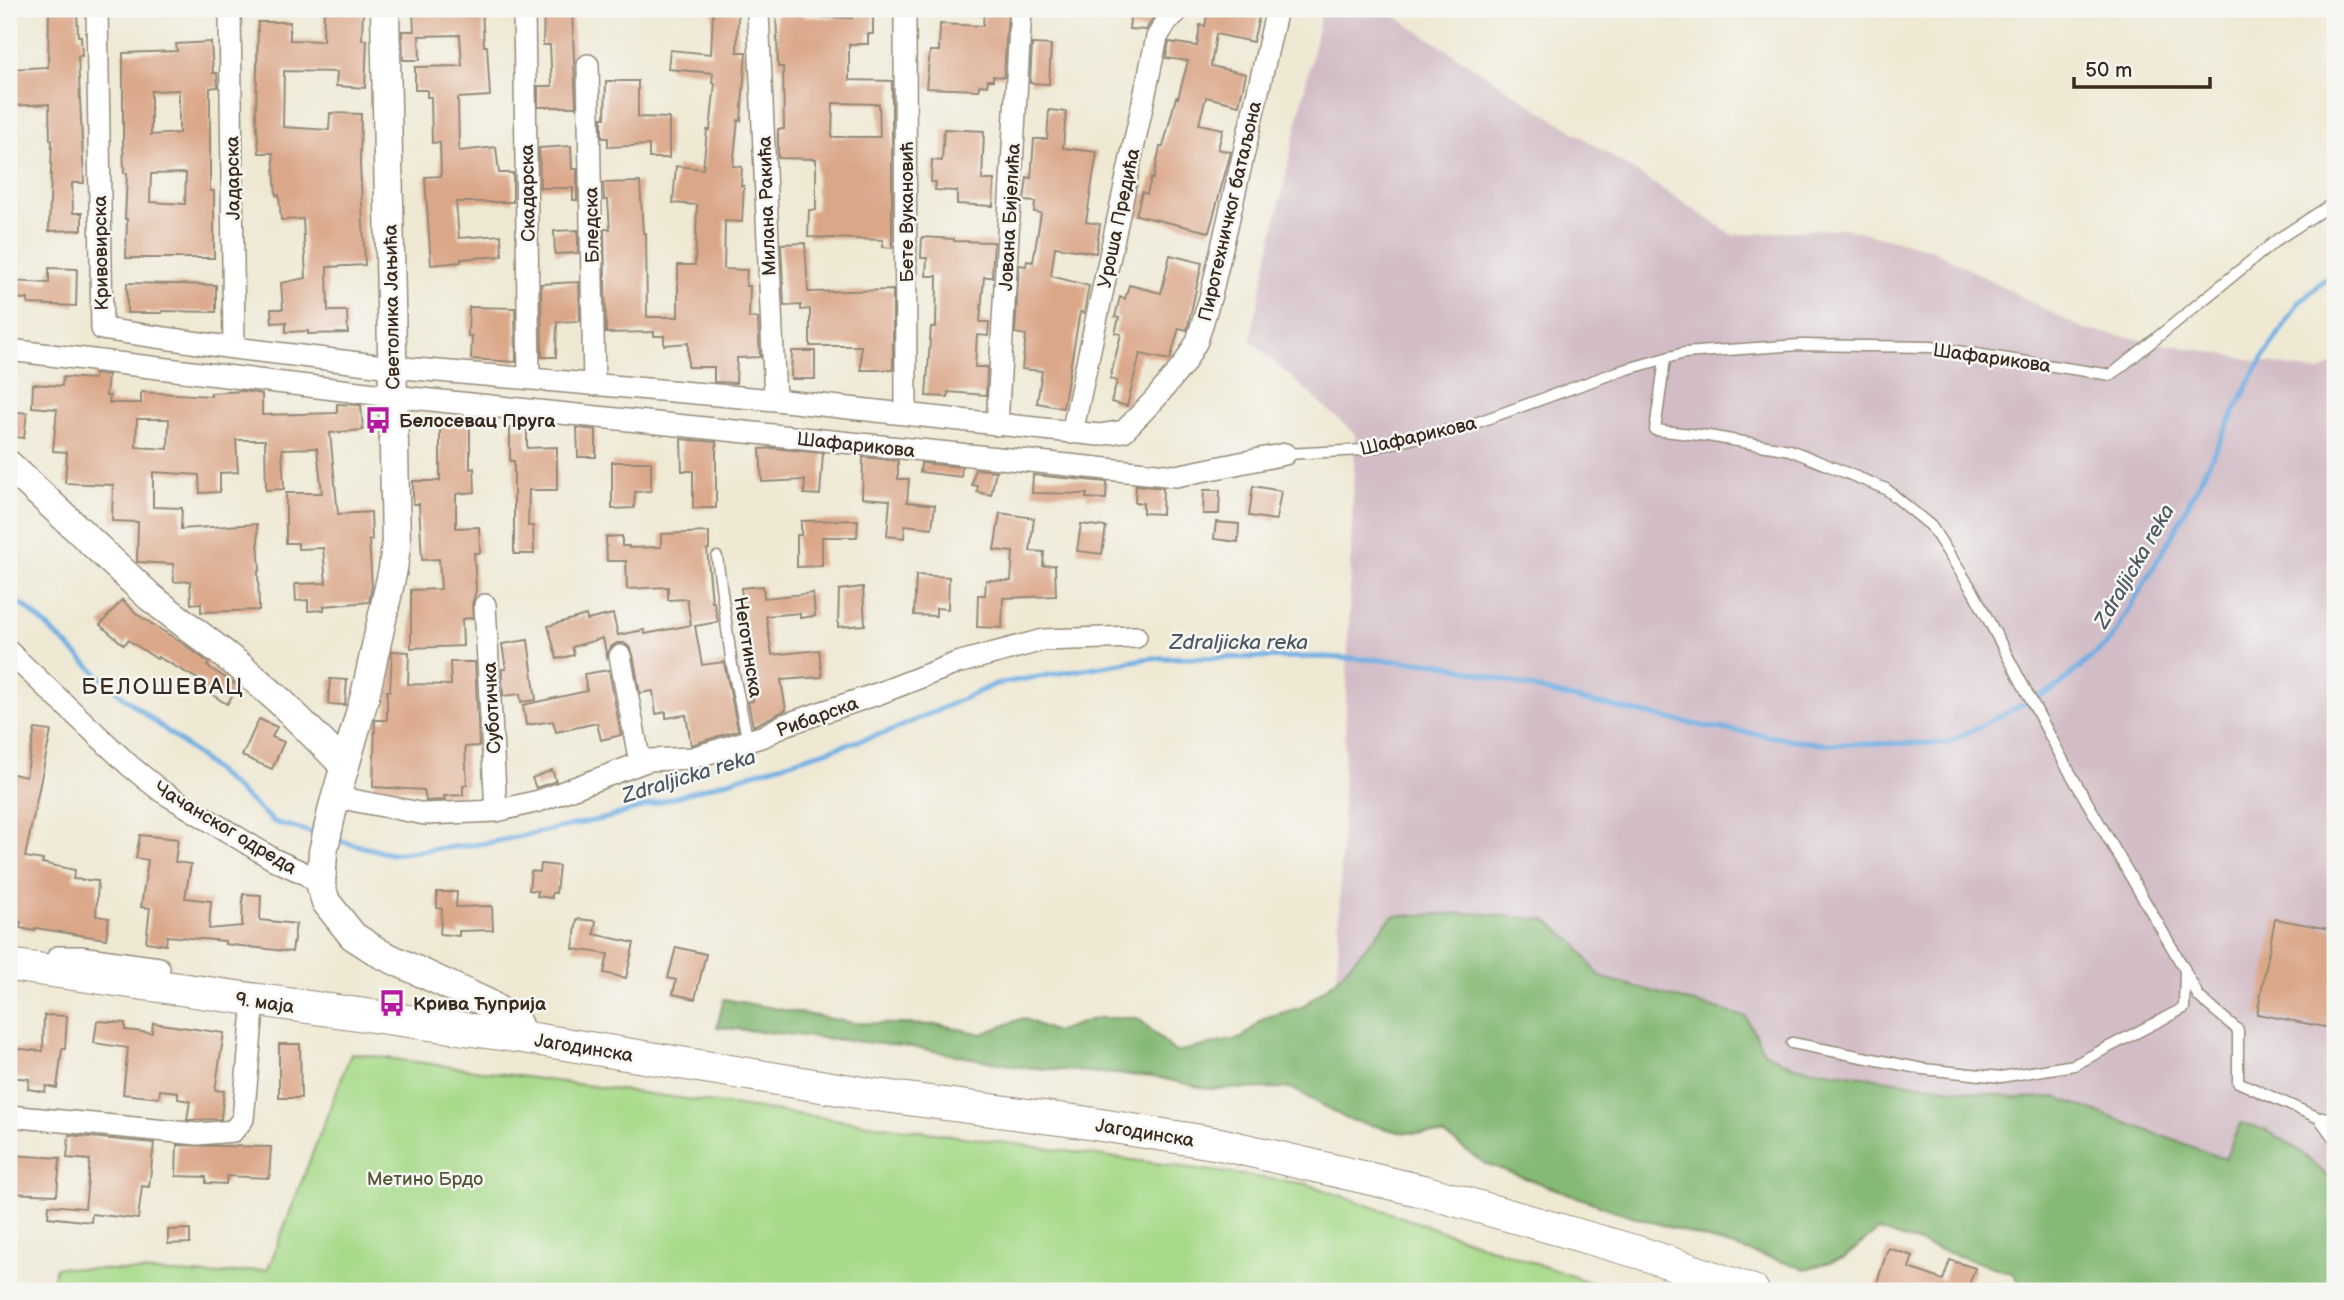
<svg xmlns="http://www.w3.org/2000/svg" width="2344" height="1300" font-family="'Balsamiq Sans',sans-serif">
	<rect width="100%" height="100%" fill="#f6f6f2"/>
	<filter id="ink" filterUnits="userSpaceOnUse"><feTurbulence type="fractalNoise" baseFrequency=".0143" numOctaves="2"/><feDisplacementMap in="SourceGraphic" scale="14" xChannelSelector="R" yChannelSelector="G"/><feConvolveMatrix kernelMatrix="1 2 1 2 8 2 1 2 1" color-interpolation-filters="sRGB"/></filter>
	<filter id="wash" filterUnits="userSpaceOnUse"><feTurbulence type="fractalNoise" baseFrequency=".00686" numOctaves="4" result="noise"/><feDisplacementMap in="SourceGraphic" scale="28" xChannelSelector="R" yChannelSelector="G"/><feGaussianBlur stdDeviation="1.57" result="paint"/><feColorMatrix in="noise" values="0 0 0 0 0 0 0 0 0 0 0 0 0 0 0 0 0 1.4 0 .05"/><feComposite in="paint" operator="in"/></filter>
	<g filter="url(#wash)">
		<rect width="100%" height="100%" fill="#efe9d4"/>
		<path fill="#d2bdc6" d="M1322,9H1384L1733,235L1844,228L1931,249L2083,329L2319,372L2335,363V1288L1337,979L1355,434L1250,340Z"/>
		<path fill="#a7da89" stroke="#718254" stroke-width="2" d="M351,1053L1307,1184L1615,1291H50L56,1267L212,1275L268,1269Z"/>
		<path fill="#85ba75" stroke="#60724a" stroke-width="2" d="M1474,913L1546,920L1575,943L1600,977L1746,1017L1764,1052L1792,1066L2016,1098L2056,1097L2225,1159L2240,1123C2279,1129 2308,1157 2335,1184V1291H2026L2012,1273L1878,1230L1844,1258L1806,1269L1613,1210L1484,1163L1445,1135L1399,1132L1347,1119L1291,1088L1208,1089L1156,1077L1020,1067L912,1047L717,1027L724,999L854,1023L941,1025L982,1034L1023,1018L1055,1032L1096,1018H1138L1175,1052L1242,1038L1264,1018L1302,1007L1337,979L1393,916Z"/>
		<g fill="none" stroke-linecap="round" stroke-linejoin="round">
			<path stroke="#6fafe3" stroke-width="5" d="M9,598L26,607L115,690L196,754L274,822L317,834
				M333,839L391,854L488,843L607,818L891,731L996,684L1151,658L1323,657L1439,663L1572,698L1703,726L1821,744L1947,743L2057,687L2111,640L2173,534L2254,373L2298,303L2335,271"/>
		</g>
		<g id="blocks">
			<path fill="#dba789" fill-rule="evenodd" d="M49,9H77L78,36H81L82,56H78L84,183H72L73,213H82V230L49,231L52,140H50L49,104L12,106L10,69L48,67Z
				M324,9H363L362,40H367L365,88L336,86L337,72L284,71L283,127L329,130L330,113L361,114L360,164L365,265L327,267L328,311H347L348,333L308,334V331L286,332V322L272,323L271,309H283L281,283L306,278L303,219L281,220L279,195H276L273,153H259L256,116L258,22H290V40L323,41Z
				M459,9H482L484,46H487L490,96L458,98L459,151L496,147L499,173H513V202H456L459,238L501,235L502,256L461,259V262L431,265L425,177L441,176L440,142L432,143L431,97H427V90H415V67L462,66L460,35L419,36L420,60H403L402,31H414L413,12L459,11Z
				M544,9H572L576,107H538V86H552L550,45H543Z
				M776,9H803V17L852,18V15H873V34H868V44H849V80L892,81V248L883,247V240L808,237L809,210H816V159L778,158V129H784L783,67H778ZM833,103L879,104L880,137H832Z
				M984,9H1008L1004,77L993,76V80H988L987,86L979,85V90L926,88L930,51H939L940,24L983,26Z
				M1208,9H1224L1259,17L1253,42L1216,34L1211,66L1246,74L1239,105L1206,97L1199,124L1223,129L1218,149L1231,152L1209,232L1136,215L1142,192L1147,194L1151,178L1153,179L1160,147H1163L1176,97L1178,98L1188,61L1166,58L1169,42L1197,46L1200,25L1205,26Z
				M1131,10L1156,13L1146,30L1129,29Z
				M713,11L738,12L737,52H746L741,121L738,120L733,166L742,167L741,186H744L742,222L725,221L724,269L747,270L746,286H750L749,318H758L760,357L737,358L736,383L714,382V367H688V343L664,345V336H654V332L606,333L604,229H610L608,200H604L603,183L640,182L643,233H646L647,317H678V265H695L697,205L673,203L676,166L703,169L707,130H710L715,83H712L713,73L668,69L670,50L711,54Z
				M211,42L213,73H217L218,87L210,88V191H214V258H126L127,219H125L127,173H124L123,143V53L177,51L176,44ZM179,90V133L151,135V91ZM186,173L185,204L150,202L151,174Z
				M1032,44L1051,45L1049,84L1030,83Z
				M606,81H638V117L669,118V158H649V145L608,147V138H602V118H605Z
				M1049,110L1066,112L1063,148L1097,152L1086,222L1100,224L1096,253L1055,247L1051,276L1089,286L1084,313L1080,312L1063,408L1037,403L1042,371L1022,369L1026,335L1015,333L1019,265L1026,266L1027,261L1033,262L1041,213L1034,212L1035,202L1024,201L1027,177L1031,178L1034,139H1047Z
				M944,129L984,131L982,180H994L993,206L957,204V191L935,190L936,182H931L932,160L942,161Z
				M571,146L572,169H577V200H573V188H540L539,148Z
				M578,230V253L555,254L554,231Z
				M922,237L954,239V241L994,242L992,277H984L980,322H989L988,336L977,335L975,367H987L986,395L948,392V397L926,396L931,327H936L937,276H926L927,258H921Z
				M805,243L808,292L893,290V370H861V346H810V309L801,310V305L784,306L781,244Z
				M1170,255L1202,263L1187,330L1179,328L1170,360L1140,354L1127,406L1111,402L1117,381L1110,379L1121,334L1115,333L1119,318L1115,317L1120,297L1125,299L1129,285L1161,293Z
				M49,268L77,269L76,306L28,304V299L9,298V281L49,283Z
				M579,282L580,321L557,322L556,357H542L541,284Z
				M127,283L216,285V312L162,311V313H127Z
				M469,307L515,308L516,362L471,359L472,336H468Z
				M792,351H815V379H791Z
				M94,374L108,375L106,396H110L109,403H141V392L211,396V393L244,391L262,394V415L337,413V404L361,405L363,430L330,433L338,514L371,512L372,540H369L372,586L369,602L324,606V610L308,611V600L296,601L295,584L326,583L323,548L298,549V543H286V493H322L317,448L282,449L284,489L266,490L265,440H236L238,472L220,473V492L200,493L199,475L153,472V507L182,508L181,529L257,524L260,570L258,571L259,610L201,612V603L191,604L190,581L174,582L173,564L137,562L138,522L112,521L113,485L65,483L67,452L53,451L57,409L32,407L33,384L62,386L63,377L94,379ZM137,419H169L168,449L136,447Z
				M9,411L27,413L24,438L9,436Z
				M470,425V469L474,468L475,492L456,494V528L479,527L480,553H474L476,590L472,605L473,618L462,619L463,646L411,648V590L441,589L439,559L422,560L419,504H413V481H440V426Z
				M510,428H527V448L557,447V490H529L528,526H533L534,554H514V461H510Z
				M577,428L596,430V457H578Z
				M681,439L716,442V508H693V471H682Z
				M773,448L823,453L820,495L804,494L805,480L762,482L760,449Z
				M863,457L898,461V479H909L907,502L935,505L932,528L905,525L904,538L887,536L890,500L862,498Z
				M612,462H651V491L635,492L634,508L612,509Z
				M921,463L962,467L961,477L920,472Z
				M975,469L996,471L991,495L977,492L978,486L972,485Z
				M1033,475L1107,482L1106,499L1086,498L1087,494L1032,493Z
				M1136,485L1163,488L1162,514L1143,513V503H1135Z
				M1253,486L1281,491L1276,520L1249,516Z
				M1204,490H1220L1219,514H1203Z
				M1000,513L1034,518L1030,551L1044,552L1043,566L1055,565L1056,596L1003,598L1002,628L977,627L978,595H985L986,580L1011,581L1013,552L994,550Z
				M858,520L857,537H822V566L797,567V535H801V521Z
				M1216,522L1239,524L1238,542L1214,539Z
				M1081,524L1106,527L1102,554L1077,551Z
				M709,532V549H707L712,602H714L718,622L695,626L702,665L724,662L738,730L691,745L686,715L666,718V712L656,714L653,691L640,693L633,654L629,647L624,643H617L611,647L607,657L603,638L572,647L574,655L557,659L548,626L586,615L587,620L613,614L618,635L644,630L645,634L691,625L687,599L668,600V587L627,589L626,561H607L606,537L622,536V546H629V548L661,547V534Z
				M916,575L949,577L948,609L936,608V616L914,615Z
				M763,586L764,598L813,593L815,616L800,618V613L766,616L772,655L819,650L822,677L781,680L786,710L753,726L748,702L753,701L750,659L741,588Z
				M863,587L865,625L838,627L839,590Z
				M122,600L138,615L185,645L209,663L207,666L238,686L227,704L203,689L207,684L158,657L157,659L128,640L124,645L100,625Z
				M528,640L536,700L521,702L520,694L503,696L502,669H506L502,644Z
				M392,651L409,652L408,684L451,685L450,662H475L479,746L465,747L467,785L463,786V795L444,796L445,800L426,801L424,790L373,787L375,722V720H387V691H390Z
				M609,670L621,735L601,740L597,723L556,732L553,721L526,725L523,705L587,691L584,674Z
				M330,679L347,680L345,705L328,704Z
				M259,719L277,727L272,737L284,742L272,769L242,756Z
				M35,729L51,731L25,857L43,860L42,863L75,870L73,879L98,881L96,916L109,918L106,939L35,928V931L20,928L21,922L9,920V834L13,813L9,812V773L26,777Z
				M552,770L556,781L536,788L532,778Z
				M140,835L178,839L175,862L191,864L185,898L211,901L209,929L242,926L243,894L261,895L260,920L296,924L292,952L225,944V941L167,936L166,945L146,942L150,908L141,907L148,860L136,858Z
				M541,864L559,866L556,893H552V898L537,896L538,891L529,890L531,871L540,872Z
				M437,892H457L456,907L492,906L493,930L459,931V936L440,934L442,909L437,908Z
				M577,919L596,921L594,934L634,943L626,978L604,973L608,954L573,949Z
				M2275,919L2335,930V1029L2257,1014Z
				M676,947L706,954L695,999L673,994L676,980L668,978Z
				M44,1015L67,1016L65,1049H62L57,1088L46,1086L45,1092L28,1089L29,1079L9,1077V1048L43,1051Z
				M97,1021L125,1023V1030L152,1033L153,1023L224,1033L215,1090L224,1091L221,1119L187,1120L190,1101L178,1099V1092L160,1090L159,1098L123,1094L128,1048L94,1043Z
				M279,1044H300L301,1098H279Z
				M69,1135L154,1143L149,1187L142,1186L138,1219L92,1214L91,1222L48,1217L49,1205L85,1208L90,1160L67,1158Z
				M177,1145L271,1147L269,1178L227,1176L226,1184L206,1183V1177L176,1176Z
				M9,1155L60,1158L57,1195L9,1193Z
				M190,1229V1243L168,1244V1230Z
				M1888,1248L1913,1256L1909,1268L1943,1280L1950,1260L1975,1268L1968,1288L1970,1291H1890L1876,1286Z"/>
		</g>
	</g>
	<g filter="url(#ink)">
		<use href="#blocks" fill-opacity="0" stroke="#958a79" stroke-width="2"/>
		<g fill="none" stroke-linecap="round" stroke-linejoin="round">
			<defs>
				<path id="service" d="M1665,359L1655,430L1708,436L1790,450L1886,489L1931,526L1974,593L2065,764L2185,970L2184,1008L2074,1065L2001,1077L1923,1069L1792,1043
					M1285,454L1364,450L1467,426L1617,372L1684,353L1800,345L1931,347L2111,375L2278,239L2335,202
					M717,557L732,665L748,742
					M2186,973L2199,997L2238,1030V1082L2319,1118L2335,1140
					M2319,1118L2335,1117"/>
				<path id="minor" d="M97,9L102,329L234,348L392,367L775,400L1099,435L1124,431L1155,399L1184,364L1197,341L1211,295L1277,9
					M230,9L234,348
					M524,9L529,378
					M905,9L906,414
					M758,12L775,400
					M588,65L594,385
					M9,350L392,396L1176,476L1285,454
					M997,425L1021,9
					M1072,433L1157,37L1167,21L1179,10
					M485,605L496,811
					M9,652L130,766L161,791L273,859L306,874L321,886
					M620,656L640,763
					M336,797L425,814L496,811L539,801L649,760L692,758L764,736L784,725L880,693L957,663L1043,640L1136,637
					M58,957H80L159,968
					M9,1116L198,1134L233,1131L243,1119L254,1000"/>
				<path id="tertiary" d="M385,9L396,546L393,569L365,696L333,807L323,852L321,886L326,902L353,936L381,954L487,1003L517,1023L522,1037
					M9,465L150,597L242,668L281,702L336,757L344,767"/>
				<path id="secondary" d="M9,965L522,1037L869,1094L1082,1122L1220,1144L1423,1191L1641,1253L1753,1291"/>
			</defs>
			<use href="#service" stroke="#958a79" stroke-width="13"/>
			<use href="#minor" stroke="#958a79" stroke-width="24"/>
			<use href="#tertiary" stroke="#958a79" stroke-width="31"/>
			<use href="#secondary" stroke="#958a79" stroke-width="34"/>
			<use href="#service" stroke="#fff" stroke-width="10"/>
			<use href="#minor" stroke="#fff" stroke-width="21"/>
			<use href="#tertiary" stroke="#fff" stroke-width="28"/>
			<use href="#secondary" stroke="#fff" stroke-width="32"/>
		</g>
	</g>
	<defs>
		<symbol id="bus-bare" viewBox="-9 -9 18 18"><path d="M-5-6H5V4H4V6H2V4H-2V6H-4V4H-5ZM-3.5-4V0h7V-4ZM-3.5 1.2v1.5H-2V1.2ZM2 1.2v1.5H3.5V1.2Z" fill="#b5179e" stroke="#f6f6f2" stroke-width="2.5" paint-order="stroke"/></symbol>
	</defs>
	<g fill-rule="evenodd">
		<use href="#bus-bare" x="359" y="401" width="38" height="38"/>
		<use href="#bus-bare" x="373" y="984" width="38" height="38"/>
	</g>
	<g text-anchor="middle" stroke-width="5" stroke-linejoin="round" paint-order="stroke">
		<g font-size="19" fill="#3b2a1e" stroke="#f6f6f2">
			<text transform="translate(232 178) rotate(-91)" y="7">Јадарска</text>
			<text transform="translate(527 193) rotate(-91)" y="7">Скадарска</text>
			<text transform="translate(766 206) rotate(-92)" y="7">Милана Ракића</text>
			<text transform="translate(1229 211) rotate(-77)" y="7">Пиротехничког батаљона</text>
			<text transform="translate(906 212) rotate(-90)" y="7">Бете Вукановић</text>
			<text transform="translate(1009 217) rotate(-87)" y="7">Јована Бијелића</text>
			<text transform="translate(1118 218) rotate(-78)" y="7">Уроша Предића</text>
			<text transform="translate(591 225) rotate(-91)" y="7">Бледска</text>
			<text transform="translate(100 253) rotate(-91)" y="7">Кривовирска</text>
			<text transform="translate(391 307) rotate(-91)" y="7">Светолика Јањића</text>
			<text transform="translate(1992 357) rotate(8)" y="7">Шафарикова</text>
			<text transform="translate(1418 435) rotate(-13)" y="7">Шафарикова</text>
			<text transform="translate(856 444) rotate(6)" y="7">Шафарикова</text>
			<text transform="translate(749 647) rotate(81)" y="7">Неготинска</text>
			<text transform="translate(491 708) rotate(-93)" y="7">Суботичка</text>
			<text transform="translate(817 716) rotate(-20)" y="7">Рибарска</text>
			<text transform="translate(226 827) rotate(31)" y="7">Чачанског одреда</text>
			<text transform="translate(265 1002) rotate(8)" y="7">9. маја</text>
			<text transform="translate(584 1047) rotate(9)" y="7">Јагодинска</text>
			<text transform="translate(1145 1132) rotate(9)" y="7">Јагодинска</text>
		</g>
		<g font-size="19" font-weight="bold" fill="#3b2a1e" stroke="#f6f6f2" text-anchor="start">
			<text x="399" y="427">Белосевац Пруга</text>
			<text x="413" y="1010">Крива Ћуприја</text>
		</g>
		<g font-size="19" fill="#565639" stroke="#f6f6f2">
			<text x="425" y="1185">Метино Брдо</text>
		</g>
		<g font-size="21" font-style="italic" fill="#4d5963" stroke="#f6f6f2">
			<text transform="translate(2134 566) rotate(-60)" y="7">Zdraljicka reka</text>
			<text x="1239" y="649">Zdraljicka reka</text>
			<text transform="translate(689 776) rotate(-17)" y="7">Zdraljicka reka</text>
		</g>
		<g font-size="23" letter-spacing="2" fill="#3b2a1e" stroke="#f6f6f2">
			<text x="163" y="694">БЕЛОШЕВАЦ</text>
		</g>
	</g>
	<rect width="2344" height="1300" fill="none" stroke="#f6f6f2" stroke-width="35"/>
	<path d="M2074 77v10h136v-10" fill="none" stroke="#3b2a1e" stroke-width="3.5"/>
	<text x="2085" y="77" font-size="21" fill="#3b2a1e" stroke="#f6f6f2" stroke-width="5" paint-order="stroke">50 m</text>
</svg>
